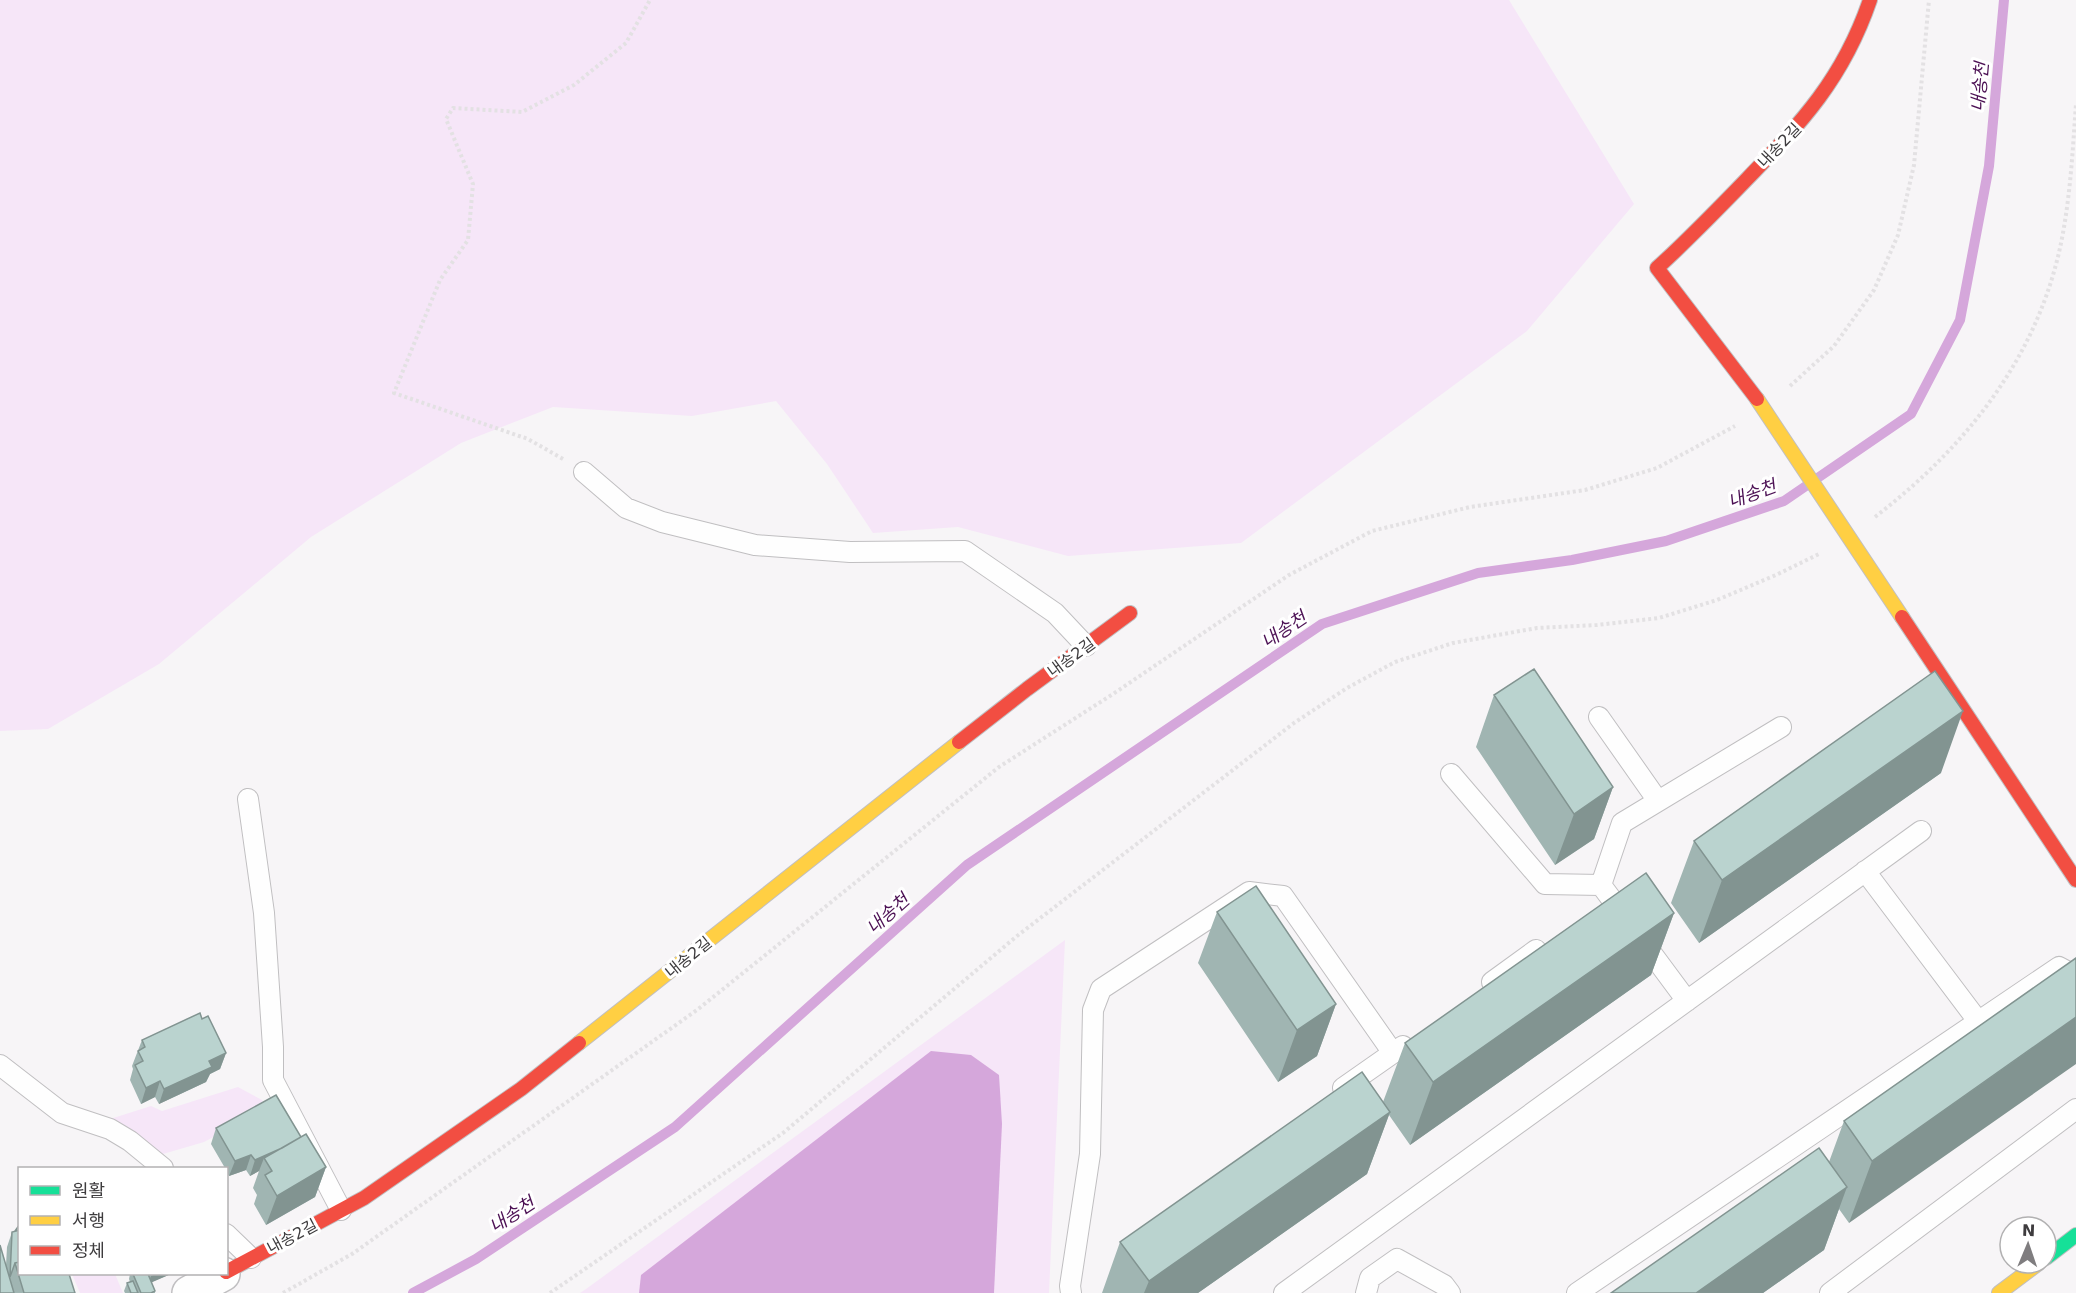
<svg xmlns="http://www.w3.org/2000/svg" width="2076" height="1293" font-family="'DejaVu Sans','Noto Sans KR',sans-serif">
	<rect width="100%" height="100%" fill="#f7f5f7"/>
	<path fill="#f6e6f8" d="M0,0H1509L1634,204L1527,331L1241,543L1068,556L958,527L873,533L827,464L776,401L692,416L553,407L461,443L311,537L159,664L48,729L0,731Z
		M1065,940L1049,1293H580L586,1289Z
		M238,1087L262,1100L265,1110L204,1142L163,1154L107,1120L151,1106L162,1111Z
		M72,1274H115L123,1293H80Z"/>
	<path fill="#d5a7db" d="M931,1051L971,1055L999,1075L1002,1124L994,1293H639L641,1275Z"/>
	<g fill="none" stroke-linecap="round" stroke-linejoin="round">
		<path stroke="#d5a7db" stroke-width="10" d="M413,1293L476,1259L675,1127L967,865L1322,624L1478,573L1572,560L1666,541L1784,501L1911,414L1960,320L1989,166L2004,0"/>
		<defs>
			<path id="lane" d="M584,472L626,508L662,522L755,545L850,552L965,551L1055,613L1086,646
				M1599,717L1658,801
				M1451,774L1545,884L1601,885
				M248,799L264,913L273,1047V1080L341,1210
				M1865,871L1978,1021
				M1492,982L1536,950
				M1687,1001L1601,885L1622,823L1781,727
				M0,1065L62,1113L110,1129L130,1141L163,1168
				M1343,1088L1403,1046
				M226,1234L251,1258
				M1071,1293L1070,1286L1090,1154L1093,1010L1101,989L1249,892L1283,896L1393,1053
				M1284,1293L1921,831
				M1366,1293L1370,1278L1397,1259L1444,1285L1450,1293
				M1577,1293L2059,967L2076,976
				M1830,1293L2076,1109"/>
			<path id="street" d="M189,1293L223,1274"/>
			<path id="fast" d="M2046,1258L2076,1235"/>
			<path id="slow" d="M1757,399L1902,617
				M579,1043L959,742
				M1999,1293L2039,1263"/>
			<path id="jam" d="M1757,399L1657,268C1688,240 1717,210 1746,180C1802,122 1843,79 1870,0
				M1902,617L2076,880
				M959,742L1027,689L1130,613
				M226,1272L364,1198L521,1089L579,1043"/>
		</defs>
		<use href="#lane" stroke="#c0bfc1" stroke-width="22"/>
		<use href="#street" stroke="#c0bfc1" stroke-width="36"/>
		<use href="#fast" stroke="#c0bfc1" stroke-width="16"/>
		<use href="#slow" stroke="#c0bfc1" stroke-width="16"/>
		<use href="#jam" stroke="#c0bfc1" stroke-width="16"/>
		<path stroke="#e3e1e3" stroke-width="4" stroke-dasharray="3 3" stroke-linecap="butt" d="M1790,386L1834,346L1874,290L1898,235L1914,165L1929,0
			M563,459L528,439L394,393L440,280L468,240L473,184L446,119L453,108L522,112L574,85L626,43L650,0
			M1875,517C1971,443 2044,349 2064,227C2071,186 2073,145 2076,104
			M283,1293L352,1254L697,1010L999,767L1113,694L1289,575L1372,531L1470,507L1585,490L1657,468L1735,426
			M550,1293L783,1133L1017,936L1294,723L1347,688L1395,662L1453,643L1537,628L1597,625L1659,618L1717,600L1776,575L1821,553"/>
		<use href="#lane" stroke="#fefefe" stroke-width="20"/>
		<use href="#street" stroke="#fefefe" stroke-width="33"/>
		<use href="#fast" stroke="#16e098" stroke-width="14"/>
		<use href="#slow" stroke="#ffcf43" stroke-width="14"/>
		<use href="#jam" stroke="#f24e42" stroke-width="14"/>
	</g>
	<path fill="#a0b5b2" d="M1494,695L1613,787L1594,839L1555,865L1476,747Z
		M1941,773L1699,943L1671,903L1694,841Z
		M1217,912L1336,1004L1317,1056L1278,1082L1198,963Z
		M1674,913L1651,975L1410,1145L1389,1115L1367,1174L1198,1293H1102L1120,1242L1383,1102L1405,1043Z
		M2076,958L1849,1223L1839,1209L1824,1250L1763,1293H1611L1829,1162L1844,1121Z
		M202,1019L226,1053L220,1069L210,1074L206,1082L159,1104L155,1097L141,1104L130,1080L133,1069L132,1066L142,1040Z
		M216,1128L301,1137L326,1167L315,1197L266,1225L254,1204L257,1195L253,1188L259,1171L250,1176L246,1170L229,1176L226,1171V1168H225L211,1144Z
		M12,1232L75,1293H0L6,1265L7,1247Z
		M130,1274H171L151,1282L155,1291V1293H125L124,1291L127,1283L130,1282L129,1279Z"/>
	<path fill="#829491" d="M1963,711L1941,773L1699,943L1722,880Z
		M1613,787L1594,839L1555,865L1574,814Z
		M1674,913L1651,975L1410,1145L1433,1082Z
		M1336,1004L1317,1056L1278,1082L1297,1030Z
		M2076,1017V1064L1849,1223L1872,1161Z
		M226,1053L220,1069L210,1074L206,1082L159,1104L164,1089L209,1061Z
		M160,1081L155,1097L141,1104L146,1088Z
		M1390,1112L1367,1174L1198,1293H1144L1149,1281Z
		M302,1138L264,1158L259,1171L250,1176L255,1160Z
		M251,1155L246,1170L229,1176L235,1161Z
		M326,1167L315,1197L266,1225L277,1196Z
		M1847,1187L1824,1250L1763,1293H1696Z
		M156,1274H171L148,1284L151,1276Z"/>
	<path fill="#bad3cf" stroke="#829491" stroke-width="1.5" d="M1534,669L1613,787L1574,814L1494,695Z
		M1935,671L1963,711L1722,880L1694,841Z
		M1646,873L1674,913L1433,1082L1405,1043Z
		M1256,886L1336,1004L1297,1030L1217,912Z
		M2076,958V1017L1872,1161L1844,1121Z
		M200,1013L202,1019L208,1016L226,1053L209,1061L212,1067L164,1089L160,1081L146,1088L135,1065L143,1061L138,1051L145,1047L142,1040Z
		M1362,1072L1390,1112L1149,1281L1120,1242Z
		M276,1095L301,1137L282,1148L255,1160L251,1155L235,1161L216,1128Z
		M306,1134L326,1167L277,1196L265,1175L272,1171L264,1158Z
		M1819,1148L1847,1187L1696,1293H1611Z
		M20,1224V1230L15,1231Z
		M20,1230V1262L15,1263L10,1277L12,1232Z
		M0,1245L14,1293H0Z
		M20,1262V1274H69L75,1293H24L15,1263Z
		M133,1274H148L155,1291L151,1293H141Z
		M133,1281L138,1293H131L127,1283Z"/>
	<g text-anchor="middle" stroke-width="6" stroke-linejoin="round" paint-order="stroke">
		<g font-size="16" fill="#3e3c3e" stroke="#fff">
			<text transform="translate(1779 145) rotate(-46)" y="6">내송2길</text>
			<text transform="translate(1071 657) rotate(-36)" y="6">내송2길</text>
			<text transform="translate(688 957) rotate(-39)" y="6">내송2길</text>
			<text transform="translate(292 1236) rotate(-28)" y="6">내송2길</text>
		</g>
		<g font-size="18" font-style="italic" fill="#4c1154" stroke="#fff">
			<text transform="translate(1980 87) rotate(-85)" y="6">내송천</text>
			<text transform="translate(1752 494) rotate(-20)" y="6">내송천</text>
			<text transform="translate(1284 630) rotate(-34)" y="6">내송천</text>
			<text transform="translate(888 914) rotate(-42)" y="6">내송천</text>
			<text transform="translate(512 1215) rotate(-33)" y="6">내송천</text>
		</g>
	</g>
	<rect x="18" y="1167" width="210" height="108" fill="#ffffff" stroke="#b2b1b2" stroke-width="1.5"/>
	<rect x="30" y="1186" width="30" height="9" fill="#16e098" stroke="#b2b1b2" stroke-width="1.5"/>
	<text x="72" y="1197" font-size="18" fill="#3e3c3e">원활</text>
	<rect x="30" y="1216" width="30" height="9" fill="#ffcf43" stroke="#b2b1b2" stroke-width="1.5"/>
	<text x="72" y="1227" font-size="18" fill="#3e3c3e">서행</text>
	<rect x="30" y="1246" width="30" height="9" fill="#f24e42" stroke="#b2b1b2" stroke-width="1.5"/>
	<text x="72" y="1257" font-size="18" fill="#3e3c3e">정체</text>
	<g transform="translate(2028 1245) rotate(2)"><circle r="28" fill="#ffffff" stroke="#b2b1b2" stroke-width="1.5"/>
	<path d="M0-4.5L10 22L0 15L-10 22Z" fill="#7f7d7f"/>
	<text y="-9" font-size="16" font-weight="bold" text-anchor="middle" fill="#3e3c3e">N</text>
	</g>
</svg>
